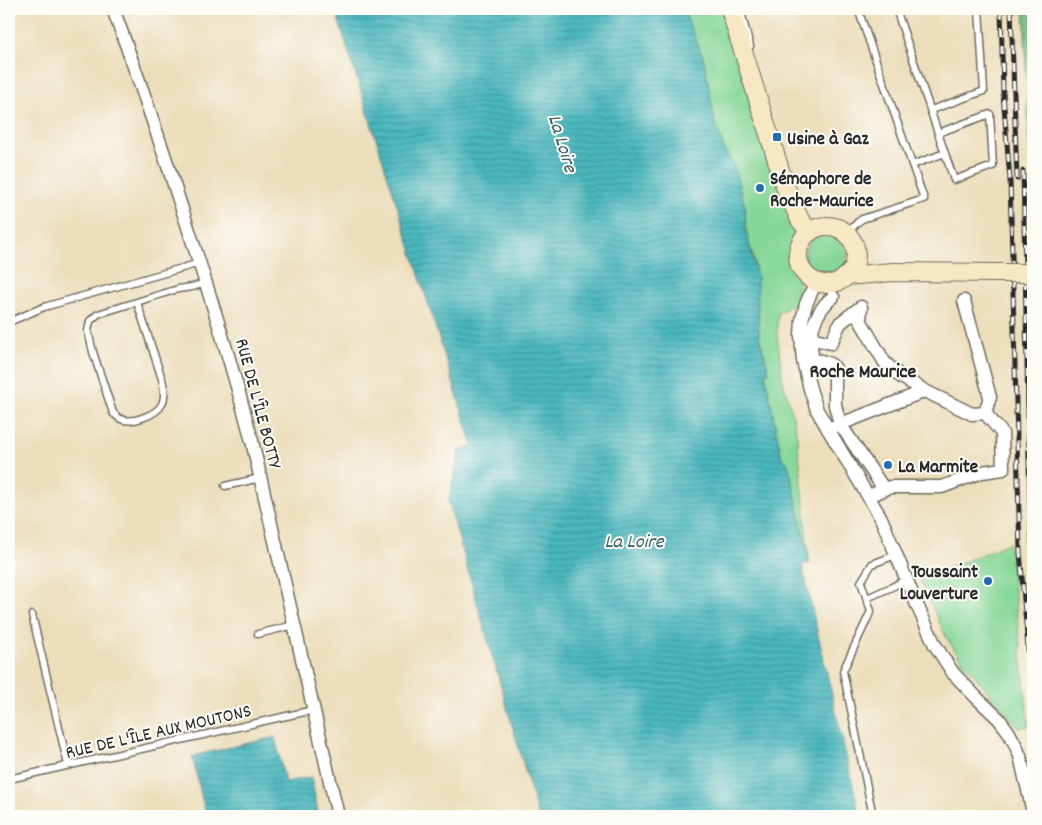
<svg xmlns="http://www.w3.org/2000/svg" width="1042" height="825" font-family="Dekko,sans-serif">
	<defs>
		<pattern id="forest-firs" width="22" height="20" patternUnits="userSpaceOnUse" patternTransform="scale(1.25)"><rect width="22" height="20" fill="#6cb880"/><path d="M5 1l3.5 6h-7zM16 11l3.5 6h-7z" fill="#599669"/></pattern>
		<pattern id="water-rules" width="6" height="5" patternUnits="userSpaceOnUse" patternTransform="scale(1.25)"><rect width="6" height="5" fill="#48b7bd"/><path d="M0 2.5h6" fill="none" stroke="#3c959a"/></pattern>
	</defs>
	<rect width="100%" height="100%" fill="#fdfcf7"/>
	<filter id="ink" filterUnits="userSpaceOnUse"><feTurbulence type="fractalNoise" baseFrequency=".02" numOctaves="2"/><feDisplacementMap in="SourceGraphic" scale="10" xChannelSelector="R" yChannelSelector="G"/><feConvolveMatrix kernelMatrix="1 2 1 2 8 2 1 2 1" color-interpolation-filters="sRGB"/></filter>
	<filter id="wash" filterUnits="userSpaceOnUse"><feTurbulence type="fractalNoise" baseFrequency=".0096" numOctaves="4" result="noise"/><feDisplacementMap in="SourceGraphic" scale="20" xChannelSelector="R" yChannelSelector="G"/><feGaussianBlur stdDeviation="1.12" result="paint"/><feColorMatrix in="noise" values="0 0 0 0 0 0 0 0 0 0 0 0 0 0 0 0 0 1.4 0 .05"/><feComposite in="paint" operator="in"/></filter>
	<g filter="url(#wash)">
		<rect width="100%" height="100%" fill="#ecdebb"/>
		<path fill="#86d797" stroke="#588161" d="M683,9H721L767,151L794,230L791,263L799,279L801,301L778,313L777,334L783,382L793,416L798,443L804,504L806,533L810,563L789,467L783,462L780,450L765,372L769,371L759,336L755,263L746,231L745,206L733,164L725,151L715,124L704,59Z
			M805 255a21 21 0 1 1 42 0a21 21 0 1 1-42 0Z
			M1009,543L1029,726L1019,728L964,663L946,637L920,580Z"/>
		<path fill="url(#forest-firs)" stroke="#4c7256" d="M1024,9H1033V159L1029,151Z"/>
		<path fill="url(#water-rules)" stroke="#3a7174" d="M335,9H683L704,59L715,124L725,151L733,164L745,207L746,231L757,277L759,336L769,372L765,373L780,450L783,461L787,462L789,467L810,563L802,565L860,816H538L448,501L460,450L473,446Z
			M275,737L285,782L311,777L319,816H206L192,756Z"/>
	</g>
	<g filter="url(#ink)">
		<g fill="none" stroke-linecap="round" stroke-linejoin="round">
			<defs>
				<path id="lane" d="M740,9L750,46
					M896,9L954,180L993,166L990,114L938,133
					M931,110L984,91L979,9
					M912,165L945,153
					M846,234L858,222L862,219L924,199L858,9
					M137,302L162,379C164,387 166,396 162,404C157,415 130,425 119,418C117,417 115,414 113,413L93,352L88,331L90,321L98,314L178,289L192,287L206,283
					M9,322L44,307L200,263
					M225,486L260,478
					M867,598L894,586L906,579
					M32,615L68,765
					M258,634L294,625
					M9,779L313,710
					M446,816H447
					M873,816L843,671L871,611L861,582L872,564L896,555"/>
				<path id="street" d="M113,9C137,73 159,138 180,203C206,282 231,361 252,441L338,816
					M816,281L806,304L802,320L801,335L803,361L810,389L817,410L828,429L881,518L917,605L935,645L953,673L977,698L999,719L1008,731L1015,744L1020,756L1033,812
					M861,307L860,320L885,363L900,376L925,391
					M811,338L831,343L840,323L861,307
					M812,360C812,354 811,346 811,340C811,324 821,306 833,297
					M803,361C814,360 826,359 835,368V405L840,424L884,489
					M828,429L925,391L972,414L985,413L990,397L964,301
					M869,496L890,487H942L982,472L1003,469L1002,433L985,413"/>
				<path id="secondary" d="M730,9L785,186L800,220L810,232
					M798 255a29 29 0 1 1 58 0a29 29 0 1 1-58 0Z
					M846,276L893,272L999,273"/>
			</defs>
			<use href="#lane" stroke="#6f6a5d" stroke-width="9"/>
			<use href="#street" stroke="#6f6a5d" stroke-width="15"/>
			<use href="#secondary" stroke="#6f6a5d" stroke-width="20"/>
			<use href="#lane" stroke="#fff" stroke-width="6"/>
			<use href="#street" stroke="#fff" stroke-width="12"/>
			<use href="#secondary" stroke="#f8e7c3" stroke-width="18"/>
			<defs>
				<path id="rail" d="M1001,9L1003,94L1010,180L1020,552L1028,648L1033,691
					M1011,9L1017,179
					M1023,171L1030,506L1033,560"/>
			</defs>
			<use href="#rail" stroke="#2b2b2b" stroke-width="5"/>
			<use href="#rail" stroke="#fdfcf7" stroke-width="3" stroke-dasharray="9" stroke-linecap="butt"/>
			<defs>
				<path id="secondary-bridge" d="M999,273H1033"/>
			</defs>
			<use href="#secondary-bridge" stroke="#6f6a5d" stroke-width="20" stroke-linecap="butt"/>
			<use href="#secondary-bridge" stroke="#f8e7c3" stroke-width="18"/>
		</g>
	</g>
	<g fill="#1f6fb2" stroke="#fdfcf7" stroke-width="2">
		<rect x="772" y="132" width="10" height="10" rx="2.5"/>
		<circle cx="760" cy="188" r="5"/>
		<circle cx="888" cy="465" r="5"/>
		<circle cx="988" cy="581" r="5"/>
	</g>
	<g text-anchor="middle" stroke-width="4" stroke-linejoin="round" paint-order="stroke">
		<g font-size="19" font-weight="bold" fill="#2b2b2b" stroke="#fdfcf7" text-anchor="start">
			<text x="787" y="144">Usine à Gaz</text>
			<text x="770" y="184">Sémaphore de<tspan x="770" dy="22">Roche-Maurice</tspan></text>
			<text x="898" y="472">La Marmite</text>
			<text x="978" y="577" text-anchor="end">Toussaint<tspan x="978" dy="22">Louverture</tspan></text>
		</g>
		<g font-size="19" fill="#2b2b2b" stroke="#fdfcf7">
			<text transform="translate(260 403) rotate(75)" y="7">RUE DE L'ÎLE BOTTY</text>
			<text transform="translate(158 730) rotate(-13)" y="7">RUE DE L'ÎLE AUX MOUTONS</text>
		</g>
		<g font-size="20" font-style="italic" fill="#376365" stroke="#fdfcf7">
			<text transform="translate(564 143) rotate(73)" y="7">La Loire</text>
			<text x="634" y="547">La Loire</text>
		</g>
		<g font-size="20" font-weight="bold" fill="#2b2b2b" stroke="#fdfcf7">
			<text x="863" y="377">Roche Maurice</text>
		</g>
	</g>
	<rect width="1042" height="825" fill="none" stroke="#fdfcf7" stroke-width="30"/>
</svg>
